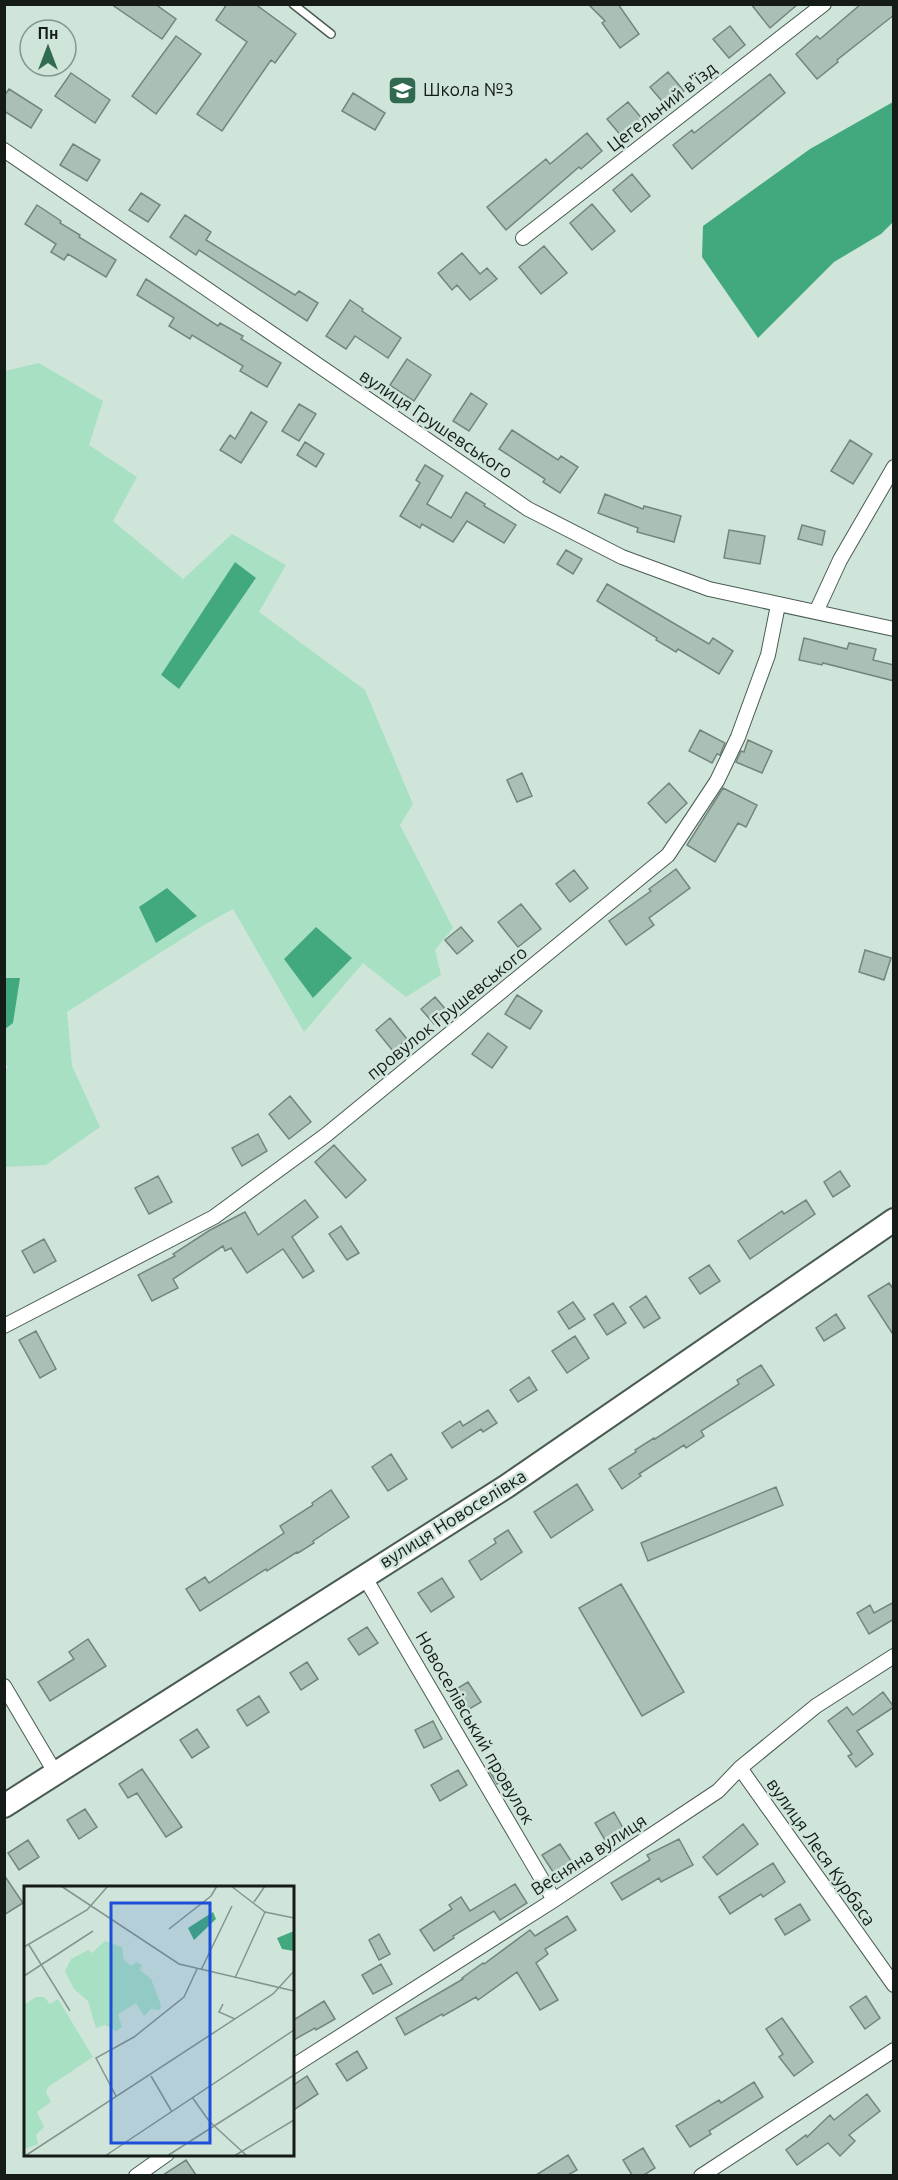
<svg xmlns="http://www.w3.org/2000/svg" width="898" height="2180" font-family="Ubuntu,sans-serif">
	<rect width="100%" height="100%" fill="#d0e5da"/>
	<path fill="#a7e0c3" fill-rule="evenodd" d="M39,363L103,401L89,445L137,477L113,521L183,579L232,534L286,565L259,612L365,690L413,804L400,825L453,928L435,950L441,975L406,997L363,963L304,1032L233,909L204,925L67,1012L72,1066L100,1127L46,1165L5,1167L4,1070L8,1068L5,1062L4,1029L13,1022L20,978H4L5,371ZM235,562L256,579L178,688L161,676Z"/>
	<path fill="#42a97e" d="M893,102V222L881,234L834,262L758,338L702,257L703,226L810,149Z
		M235,562L256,578L179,689L161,675Z
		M167,888L197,916L156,943L139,907Z
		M316,927L352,958L313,998L284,959Z
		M5,978H20L13,1023L5,1029Z"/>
	<path fill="#abc0b5" stroke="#73867c" stroke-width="1.5" d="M111,4H155L176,19L162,39Z
		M227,4H255L296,34L275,63L271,60L222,131L197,114L247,42L216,20Z
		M588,4H618L639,34L620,48L602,23L605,21Z
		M751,4H798L770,28Z
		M861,4H894V15L837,60L838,62L817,79L796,54L817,36L820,39Z
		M730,26L745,45L729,58L713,39Z
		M176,36L201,54L156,114L132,96Z
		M668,72L684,91L666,106L650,87Z
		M71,73L110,100L95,123L55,96Z
		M770,74L785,93L692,169L673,145L692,130L694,133Z
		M9,89L42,110L31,128L4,111V96Z
		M353,93L385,113L375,130L342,111Z
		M628,102L644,121L623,138L607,119Z
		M587,133L602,151L581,169L579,167L506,230L487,207L546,159L550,164Z
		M73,144L100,160L87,181L60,165Z
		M632,174L650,196L631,212L613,190Z
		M141,193L160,205L148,222L129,210Z
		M592,204L615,231L592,250L570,223Z
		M37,205L61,221L60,223L80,235L79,237L116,260L106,277L68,254L64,260L51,252L56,244L25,224Z
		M185,215L211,232L206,240L295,295L299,291L318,303L307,321L199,250L196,255L170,237Z
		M544,246L567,273L541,294L519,267Z
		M462,253L480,274L487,268L497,279L470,300L457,285L452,290L438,273Z
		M146,279L218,326L220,323L243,336L241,339L281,363L267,387L240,371L243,366L192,335L190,339L169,326L174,318L137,295Z
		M350,300L363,309L362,311L401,338L388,358L355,336L346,349L326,336Z
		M407,359L431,375L414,401L390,385Z
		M471,393L487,404L469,431L453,421Z
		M299,404L316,414L299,441L282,431Z
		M251,412L267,422L241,463L220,450L230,435L235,439Z
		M512,430L558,460L561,456L578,467L560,493L543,482L545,479L499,449Z
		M850,440L872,454L853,484L831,471Z
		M305,442L324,454L316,467L297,455Z
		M425,465L443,476L427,504L451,518L466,492L485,504L484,506L516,525L504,543L467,521L453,542L422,524L420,528L400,516L420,483L416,480Z
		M605,494L643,509L644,506L681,516L674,542L637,532L638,528L598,513Z
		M802,525L825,531L822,545L798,539Z
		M729,530L765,536L760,564L724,558Z
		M566,550L582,559L573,574L557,564Z
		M607,584L709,644L713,638L733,651L719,674L678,649L676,652L656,640L657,638L597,601Z
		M804,638L847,649L849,643L876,649L873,660L894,665V681L823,663L822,665L799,660Z
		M700,730L725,743L720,755L717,754L712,763L689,751Z
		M748,740L772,751L762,773L736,762L741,751L744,752Z
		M522,773L532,796L517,802L507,780Z
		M669,783L687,803L666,823L648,803Z
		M723,788L757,805L746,827L738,823L715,862L687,845Z
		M676,869L690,888L649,918L654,925L626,945L609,921L651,891L649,889Z
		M574,870L588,888L570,902L556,884Z
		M521,904L541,929L518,947L498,922Z
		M461,927L473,941L457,954L445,940Z
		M865,950L891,958L884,980L859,972Z
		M517,995L542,1011L530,1029L505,1014Z
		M435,997L448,1012L434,1024L421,1009Z
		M390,1018L407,1039L393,1051L376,1030Z
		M488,1033L507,1047L492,1068L472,1054Z
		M290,1096L311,1122L289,1139L269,1114Z
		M258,1134L267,1151L242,1166L232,1148Z
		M334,1145L366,1180L346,1198L315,1162Z
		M840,1171L850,1186L833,1197L824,1182Z
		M158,1176L172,1202L149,1214L135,1188Z
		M305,1200L318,1217L292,1237L314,1271L303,1278L283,1249L247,1273L231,1248L225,1251L223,1246L173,1279L178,1288L152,1301L138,1275L175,1256L173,1254L210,1230L245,1212L258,1235Z
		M806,1200L815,1214L750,1259L738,1241L782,1211L784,1214Z
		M341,1226L359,1253L347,1260L329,1234Z
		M44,1239L56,1261L34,1273L22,1251Z
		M709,1265L720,1281L700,1294L689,1278Z
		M889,1283L894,1290V1336L868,1296Z
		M646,1296L660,1318L644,1328L630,1307Z
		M573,1302L585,1319L569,1329L558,1312Z
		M613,1303L626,1323L607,1335L594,1315Z
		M836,1314L845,1328L824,1341L816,1328Z
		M36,1331L56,1369L40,1378L19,1340Z
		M575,1336L589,1358L567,1373L552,1351Z
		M761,1365L774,1385L701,1431L704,1436L686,1448L684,1445L639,1474L641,1476L622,1489L609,1469L636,1452L635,1450L654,1438L655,1439L739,1384L737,1380Z
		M529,1377L537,1390L518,1402L510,1390Z
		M488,1410L497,1423L483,1432L481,1429L452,1448L442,1433L460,1421L463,1426Z
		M391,1454L407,1479L388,1491L372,1467Z
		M577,1484L593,1510L551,1538L534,1512Z
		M776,1487L783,1505L648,1561L641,1543Z
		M331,1490L349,1517L313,1541L314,1543L298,1553L297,1552L267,1571L266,1569L200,1611L186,1589L205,1577L209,1583L284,1533L280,1526L313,1505L312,1503Z
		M508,1530L522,1552L481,1580L469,1561L496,1543L494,1539Z
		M442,1578L454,1597L431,1612L418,1593Z
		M621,1584L684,1692L642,1716L579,1608Z
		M894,1602V1619L869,1634L857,1613L870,1605L874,1613Z
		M367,1627L378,1643L359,1655L348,1639Z
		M88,1639L106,1666L50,1701L38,1682L74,1659L69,1652Z
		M307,1662L318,1679L301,1690L290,1673Z
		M468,1682L481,1702L466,1711L453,1691Z
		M883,1692L894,1707L857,1731L873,1754L856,1767L848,1756L852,1754L828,1721L847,1707L853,1715Z
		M259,1696L269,1712L247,1726L237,1710Z
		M433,1721L442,1739L424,1748L415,1730Z
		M197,1729L209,1747L192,1758L180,1740Z
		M500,1763L508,1779L497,1784L488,1769Z
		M142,1769L182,1827L166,1837L137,1793L128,1798L119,1784Z
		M458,1770L467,1785L440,1801L431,1785Z
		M85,1809L97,1827L79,1839L67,1820Z
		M614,1812L627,1835L608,1845L595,1823Z
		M743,1824L758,1844L717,1875L703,1857Z
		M679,1839L693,1865L661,1882L659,1878L622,1900L611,1883L650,1860L647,1855Z
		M28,1840L39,1857L19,1870L8,1853Z
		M560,1844L575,1867L557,1878L542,1855Z
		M773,1863L785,1882L763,1897L761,1894L730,1914L719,1897Z
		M4,1875L23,1903L4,1915Z
		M515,1884L527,1903L500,1920L494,1911L453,1936L454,1938L434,1951L420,1930L452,1909L449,1905L461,1897L470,1911Z
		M800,1904L810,1920L785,1935L775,1919Z
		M567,1916L576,1930L545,1949L548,1954L536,1963L558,2000L540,2010L517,1972L478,2000L476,1997L443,2016L442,2014L405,2035L396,2018L463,1979L462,1978L483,1963L484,1964L530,1930L535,1936Z
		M379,1934L390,1954L379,1960L369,1940Z
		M381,1964L392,1984L373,1994L362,1975Z
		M866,1996L880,2018L865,2029L850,2007Z
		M324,2001L335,2019L316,2030L315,2028L292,2041V2021Z
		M782,2018L813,2062L794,2076L779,2057L783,2054L766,2029Z
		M357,2051L367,2068L347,2081L336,2064Z
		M307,2076L318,2094L292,2111V2086Z
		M754,2082L763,2097L709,2131L711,2134L690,2147L676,2126L719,2100L721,2103Z
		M867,2094L880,2111L849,2135L855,2141L840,2156L828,2143L797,2165L786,2150L806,2135L807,2137L830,2115L834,2120Z
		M643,2148L655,2168L644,2175H632L623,2160Z
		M568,2155L577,2170L568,2175H536Z
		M186,2160L196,2175H163Z"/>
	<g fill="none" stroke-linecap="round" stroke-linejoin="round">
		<defs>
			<path id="service" d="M293,4L331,34"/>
			<path id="minor" d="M4,150L528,509L622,557L709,589L894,629
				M523,238L824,4
				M816,612L840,560L894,467
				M4,1326L214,1217L326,1135L668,855L717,781L738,737L768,655L778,605
				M364,1576L554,1900
				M4,1686L56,1774
				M740,1768L894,1985
				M292,2067L554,1900L718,1791L740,1768L816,1706L894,1656
				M136,2176L167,2154
				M701,2176L894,2050"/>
			<path id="primary" d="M4,1806L507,1486L894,1220"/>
		</defs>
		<use href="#service" stroke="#495b52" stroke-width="10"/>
		<use href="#minor" stroke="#495b52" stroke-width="16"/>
		<use href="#primary" stroke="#495b52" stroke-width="26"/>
		<use href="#service" stroke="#fff" stroke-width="7"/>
		<use href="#minor" stroke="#fff" stroke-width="14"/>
		<use href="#primary" stroke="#fff" stroke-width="22"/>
	</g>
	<defs>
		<symbol id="school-square" viewBox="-11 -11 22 22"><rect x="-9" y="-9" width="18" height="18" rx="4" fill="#326a51" stroke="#d0e5da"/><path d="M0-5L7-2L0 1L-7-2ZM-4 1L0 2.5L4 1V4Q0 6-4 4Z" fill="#fff"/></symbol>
	</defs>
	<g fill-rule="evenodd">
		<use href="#school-square" x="386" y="74" width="33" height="33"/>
	</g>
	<g text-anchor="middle" stroke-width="5" stroke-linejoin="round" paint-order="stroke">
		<g font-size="18" fill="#151c18" stroke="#d0e5da" text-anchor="start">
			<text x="423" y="96">Школа №3</text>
		</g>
		<g font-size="18" fill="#151c18" stroke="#d0e5da">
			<text transform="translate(662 107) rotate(-38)" y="6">Цегельний в'їзд</text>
			<text transform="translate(436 424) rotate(34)" y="6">вулиця Грушевського</text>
			<text transform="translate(447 1013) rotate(-39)" y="6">провулок Грушевського</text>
			<text transform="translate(453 1519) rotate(-32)" y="6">вулиця Новоселівка</text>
			<text transform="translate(475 1728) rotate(60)" y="6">Новоселівський провулок</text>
			<text transform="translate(821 1852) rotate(55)" y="6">вулиця Леся Курбаса</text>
			<text transform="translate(589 1855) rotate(-33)" y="6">Весняна вулиця</text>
		</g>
	</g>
	<g transform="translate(24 1886)">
		<rect width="270" height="270" fill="#d0e5da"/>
		<path d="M81,55L98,61L100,74L107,80L113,76L118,79L116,84L127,93L137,119L136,124L127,123L120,130L112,117L94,128L98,141L92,145L81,139L72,142L64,115L50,103L41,85L47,73L64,64L68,67ZM12,111H20L26,118L34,113L69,171L24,201L22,206L27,216L13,226L20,241L12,249L14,258L1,263L0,119Z" fill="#a7e0c3"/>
		<path d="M189,26L192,33L170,54L164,42ZM270,45V65L258,63L253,52Z" fill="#42a97e"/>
		<path fill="none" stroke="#85958c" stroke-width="1.5" d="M37,0L155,78L270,105M207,0L241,26L270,32M230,16L241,0M145,43L187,10L193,0M5,59L46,125M0,61L63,24L84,0M177,84L208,20M0,90L69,45M211,92L241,26M199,118L195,126L211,133M127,190L148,226M92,210L72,172L110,151L160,111L173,83M168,211L185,235L223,270M1,270L249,108L270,85M81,270L270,144M143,270L270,189M210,270L270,234"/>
		<path fill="#1d4ed8" fill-opacity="0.15" stroke="#1d4ed8" stroke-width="3" d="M87,17H186V257H87Z"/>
		<rect width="270" height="270" fill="none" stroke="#151c18" stroke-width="3"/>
	</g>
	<rect width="898" height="2180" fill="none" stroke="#151c18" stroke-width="12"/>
	<g transform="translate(48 48)"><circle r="28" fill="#d0e5da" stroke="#85958c" stroke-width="1.5"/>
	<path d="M0-4.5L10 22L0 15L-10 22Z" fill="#326a51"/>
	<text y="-9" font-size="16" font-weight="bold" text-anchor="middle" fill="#151c18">Пн</text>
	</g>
</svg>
